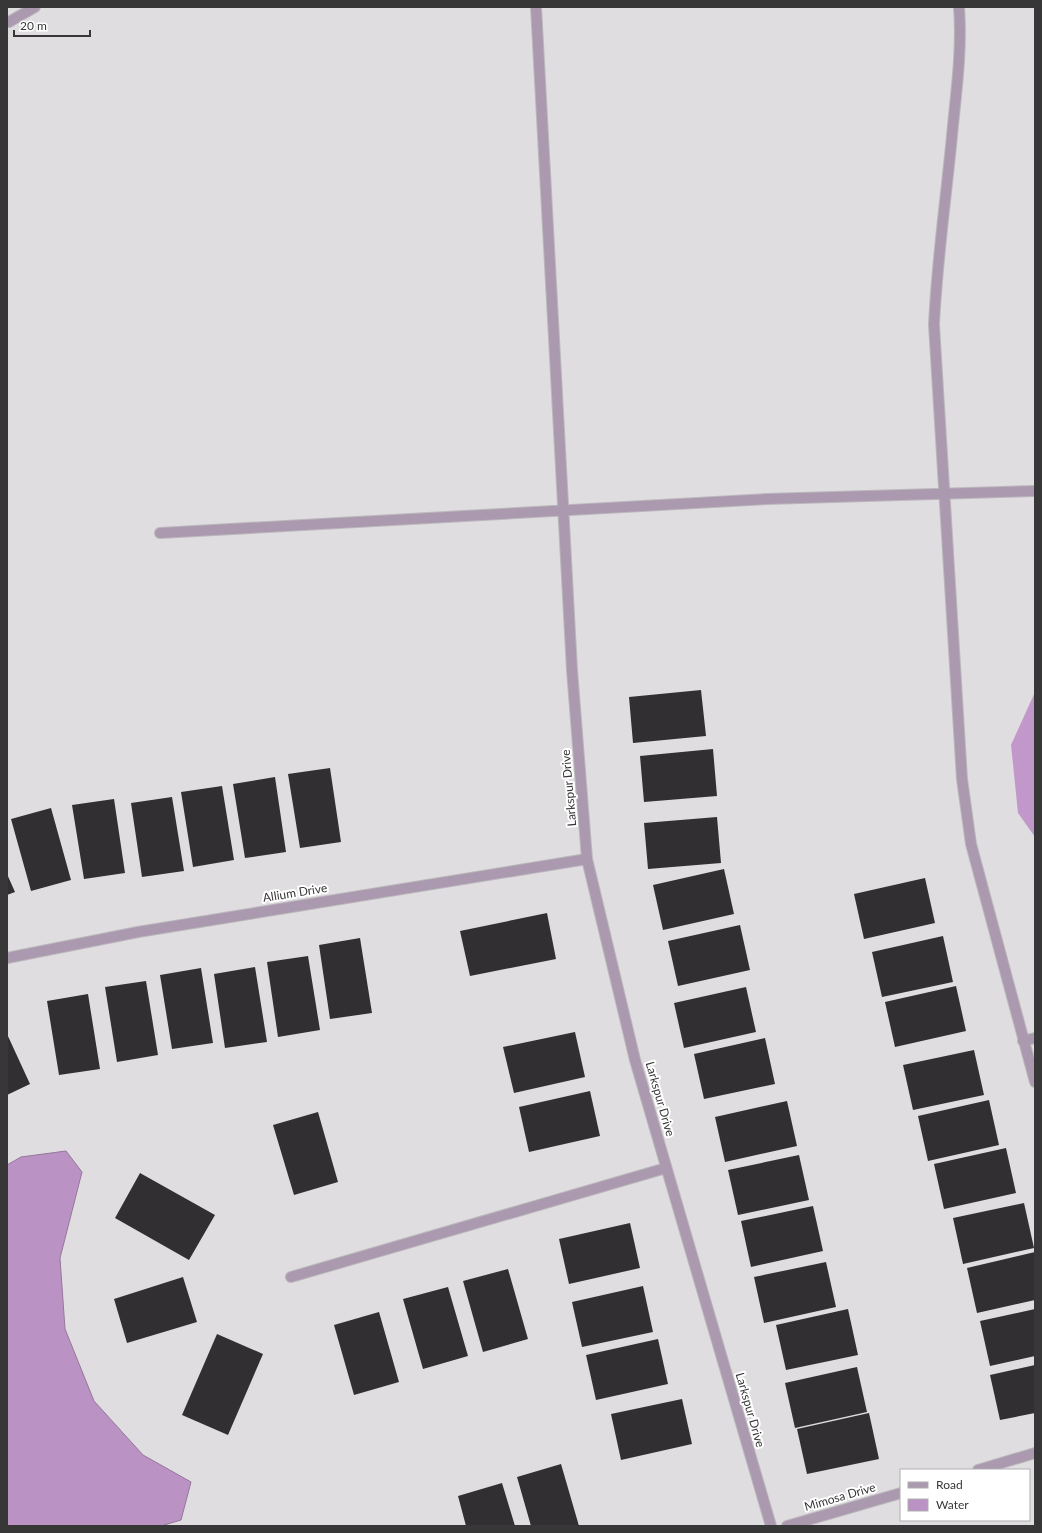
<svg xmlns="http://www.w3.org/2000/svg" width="1042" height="1533" font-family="Lato,sans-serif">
	<rect width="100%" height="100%" fill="#e0dde1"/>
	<path fill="#c298cb" d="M1035,692V837L1018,813L1011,745Z"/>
	<path fill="#bb92c4" stroke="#94779a" d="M66,1151L82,1172L60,1258L65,1329L94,1401L143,1455L191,1482L181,1520L161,1526H7V1165L21,1157Z"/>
	<path fill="#322f32" d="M701,690L706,736L633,743L629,697Z
		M713,749L717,796L644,802L640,756Z
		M330,768L341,842L300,848L288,774Z
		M275,777L286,852L245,858L233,784Z
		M222,786L234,860L193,867L181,792Z
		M172,797L184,871L142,877L131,803Z
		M114,799L125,873L84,879L72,805Z
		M51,808L71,880L31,891L11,819Z
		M717,817L721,863L648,869L644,823Z
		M724,869L734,914L663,930L653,885Z
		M7,874L15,892L7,895Z
		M925,878L935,923L864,939L854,894Z
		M547,913L556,959L470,976L460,931Z
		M740,925L750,970L678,986L668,941Z
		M943,936L953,982L882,997L872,952Z
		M360,938L372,1013L330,1019L319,945Z
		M308,956L320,1030L278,1037L267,962Z
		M255,967L267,1042L225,1048L214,974Z
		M201,968L213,1043L172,1049L160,975Z
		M146,981L158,1055L117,1062L105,987Z
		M956,986L966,1031L895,1047L885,1002Z
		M746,987L756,1032L684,1048L674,1003Z
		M88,994L100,1069L59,1075L47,1001Z
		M575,1032L585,1077L514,1093L503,1047Z
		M7,1034L30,1084L7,1095Z
		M765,1038L775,1084L704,1099L694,1054Z
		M974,1050L984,1095L913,1110L903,1065Z
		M590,1091L600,1136L529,1152L519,1107Z
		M989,1100L999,1145L928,1161L918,1116Z
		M787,1101L797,1146L725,1162L715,1117Z
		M318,1112L338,1182L294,1195L273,1125Z
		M1006,1148L1016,1193L944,1209L934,1164Z
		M799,1155L809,1200L738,1215L728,1170Z
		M140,1173L215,1215L189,1260L115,1218Z
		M1024,1203L1034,1248L963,1264L953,1218Z
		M813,1206L823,1251L751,1267L741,1221Z
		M630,1223L640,1268L569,1284L559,1239Z
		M1035,1252V1300L977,1313L967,1268Z
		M826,1262L836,1307L764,1323L754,1277Z
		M508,1269L528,1339L483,1352L463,1281Z
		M183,1277L197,1322L127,1343L114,1299Z
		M643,1286L653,1332L582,1347L572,1302Z
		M448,1287L468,1356L423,1369L403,1299Z
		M848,1309L858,1355L786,1370L776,1325Z
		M1035,1309V1356L990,1366L980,1321Z
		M379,1312L399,1382L354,1395L334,1325Z
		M217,1334L263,1354L228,1435L182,1415Z
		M658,1339L668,1384L596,1400L586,1355Z
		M1035,1365V1413L1000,1420L990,1375Z
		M857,1367L867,1412L795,1428L785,1383Z
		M682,1399L692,1444L621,1460L611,1414Z
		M869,1413L879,1459L807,1474L797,1429Z
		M561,1464L579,1526H531L517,1477Z
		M502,1483L515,1526H466L458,1496Z"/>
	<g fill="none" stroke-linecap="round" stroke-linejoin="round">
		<defs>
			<path id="minor" d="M536,7L572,670L587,859L635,1060L771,1526
				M959,7C962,47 957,86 953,125C947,192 937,258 934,325L962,779L971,844L1035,1082
				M9,22L35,7
				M160,533L767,499L1035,491
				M7,958L138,932L587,859
				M1023,1041L1035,1038
				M291,1277L666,1168
				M978,1470L1035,1453
				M787,1526L901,1493"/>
		</defs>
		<use href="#minor" stroke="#bbb8bc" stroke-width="12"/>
		<use href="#minor" stroke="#ab99af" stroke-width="10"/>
	</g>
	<g text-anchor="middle" stroke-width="4" stroke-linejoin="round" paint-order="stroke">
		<g font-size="12" fill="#383738" stroke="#fff">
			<text transform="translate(569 788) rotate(-95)" y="4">Larkspur Drive</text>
			<text transform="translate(295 893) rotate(-9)" y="4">Allium Drive</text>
			<text transform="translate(660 1099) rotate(74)" y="4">Larkspur Drive</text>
			<text transform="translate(750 1410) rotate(74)" y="4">Larkspur Drive</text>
			<text transform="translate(840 1497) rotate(-16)" y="4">Mimosa Drive</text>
		</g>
	</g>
	<rect width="1042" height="1533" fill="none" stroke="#383738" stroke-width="16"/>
	<rect x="900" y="1469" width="130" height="52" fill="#ffffff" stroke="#afafaf"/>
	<rect x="908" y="1482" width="20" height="6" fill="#ab99af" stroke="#afafaf"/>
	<text x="936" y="1489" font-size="12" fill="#383738">Road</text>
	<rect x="908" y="1499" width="20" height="12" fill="#bb92c4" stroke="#afafaf"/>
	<text x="936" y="1509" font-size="12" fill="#383738">Water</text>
	<path d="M14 30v6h76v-6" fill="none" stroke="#383738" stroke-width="2"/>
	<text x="20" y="30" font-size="12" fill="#383738" stroke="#ffffff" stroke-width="3" paint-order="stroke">20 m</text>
</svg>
